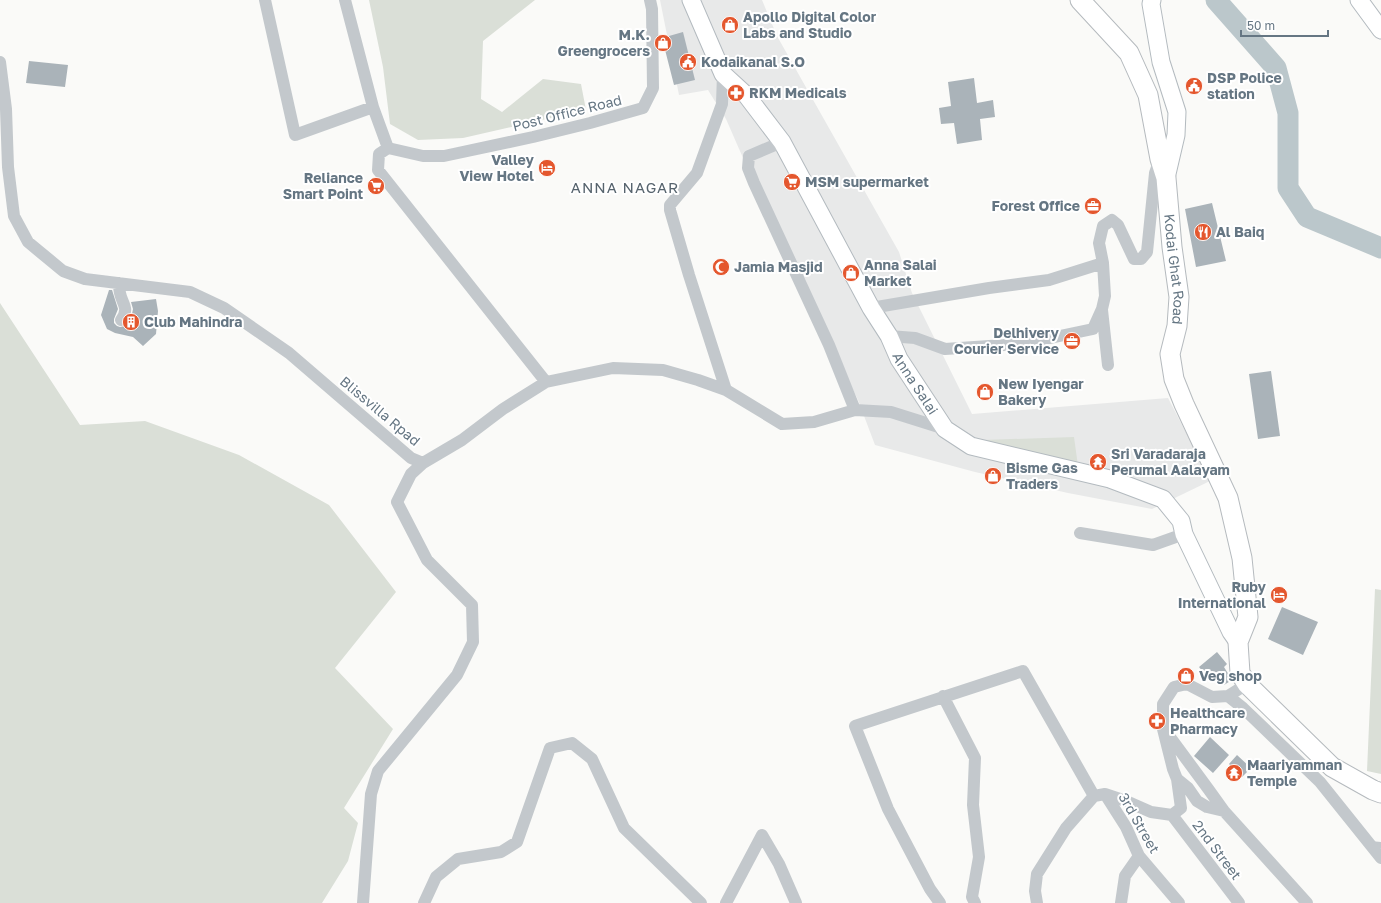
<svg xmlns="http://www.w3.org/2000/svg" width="1381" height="903" font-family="'Golos Text',sans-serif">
	<rect width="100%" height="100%" fill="#fafaf8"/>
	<path fill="#e8e9e9" d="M660,0H762L777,36L899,252L912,293L972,414L1168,398L1191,442L1210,481L1152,509L1068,493L975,472L875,445L858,400L750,174L726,119L708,90L679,95Z"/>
	<path fill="#dadfd7" d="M369,0H535L483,41L481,99L502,112L543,79L581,84L586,110L463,138L418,140L390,124L383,67Z
		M0,303L80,425L145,421L239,455L329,505L396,592L335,668L393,729L344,808L358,823L348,861L322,903H0Z
		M1074,437L1078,466L982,440Z
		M1375,589L1381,590V774L1367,771Z"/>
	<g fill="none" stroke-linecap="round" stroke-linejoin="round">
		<path stroke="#bbc7cb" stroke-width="21" d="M1216,0L1276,68L1288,113V188L1307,217L1381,248"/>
	</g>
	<path fill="#aab3b9" d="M683,32L695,80L674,85L662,38Z
		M29,61L68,65L65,87L26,83Z
		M974,78L977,103L993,100L995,117L980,119L982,140L957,144L954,123L941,124L939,108L951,106L948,82Z
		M1212,203L1226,261L1196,267L1185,209Z
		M109,290H112L118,309L114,319V323L117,326L120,327L125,326L131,319L133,309L131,302L156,299L158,311L156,334L143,346L133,337L115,333L107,329L101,315Z
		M1271,371L1280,436L1258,439L1249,374Z
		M1282,607L1318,622L1303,655L1268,639Z
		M1217,652L1227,664L1224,667L1232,680L1224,685L1217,672L1209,679L1199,667Z
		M1210,737L1229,755L1213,773L1194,756Z
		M1237,755L1251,768L1242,777L1229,764Z"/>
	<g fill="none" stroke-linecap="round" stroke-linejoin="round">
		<defs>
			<g id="secondary">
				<path id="s1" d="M691,0L723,74L747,96L782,142L871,308L889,336L899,359L945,429L971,446L1110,479L1163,499L1181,521L1184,534L1231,632L1238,642"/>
				<path d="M1152,0L1151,4L1161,62L1177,112L1176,135L1166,178"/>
				<path d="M1359,0L1381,30"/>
			</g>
			<g id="primary">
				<path id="s2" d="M1080,0L1129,53L1148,95L1160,159L1166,178L1172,247L1179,297L1177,326L1170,354L1174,379L1184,404L1228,498L1242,558L1248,617L1238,642L1240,673L1247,684L1332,767L1373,790L1381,793"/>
			</g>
		</defs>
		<use href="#secondary" stroke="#b3babf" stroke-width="19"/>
		<use href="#primary" stroke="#b5babe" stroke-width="21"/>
		<path stroke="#c3c8cc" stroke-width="6" d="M1370,844L1381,845"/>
		<path stroke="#c3c8cc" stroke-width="12" d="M265,0L295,135L373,107
			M345,0L373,107L388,148
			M0,62L6,109L8,167L14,216L28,242L63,271L85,279L190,292L224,308L289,353L411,458L423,463L462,440L503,409L546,382L613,368L663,370L698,380L726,390L782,424L814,422L855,410L891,412L945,429
			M723,74L722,104L697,173L670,205V210L689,275L726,390
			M782,142L749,156L748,168L754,183L829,345L855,410
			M388,148L423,156H444L533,137L590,123L643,108L653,88L652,9L650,0
			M388,148L379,154L378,170L546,382
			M119,283C119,286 119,289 120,293C122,304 130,308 121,320
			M871,308L989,288L1049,280L1103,263
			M1102,310L1108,365
			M889,336L915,338L945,349L1004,345L1036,341L1093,329L1102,309L1105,296L1103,263L1099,243L1103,226L1112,220L1118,225L1134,259H1141L1147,252L1155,173L1160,159
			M1080,533L1153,545L1184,534
			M943,696L975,758L973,805L979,857L972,897L975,903
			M1228,696L1243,708L1320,782L1381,858
			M1167,733L1209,790L1224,811
			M1177,779L1188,788L1197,801L1207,807L1224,811L1307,903
			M1105,794L1126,827L1139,856L1179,903
			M1172,815L1239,903
			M363,903L371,794L378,771L457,675L473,642L472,605L427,560L397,502L411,474L423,463
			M424,903L436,877L458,859L501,852L517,842L550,748L572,743L592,759L624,828L701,903
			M726,903L762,835L779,864L796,903
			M940,903L930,889L888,809L855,726L1023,671L1094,796
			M1037,903L1035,891L1037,874L1066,828L1094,796L1105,794L1126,801L1151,812L1172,815L1181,808L1177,779L1173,769L1163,729V704L1174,687L1187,684L1212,697L1228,696L1247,684
			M1121,903L1125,876L1139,856"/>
		<use href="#secondary" stroke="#fff" stroke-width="17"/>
		<use href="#primary" stroke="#fff" stroke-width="19"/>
	</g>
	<defs>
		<symbol id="shop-disc" viewBox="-11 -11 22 22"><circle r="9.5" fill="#e4572e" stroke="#fff"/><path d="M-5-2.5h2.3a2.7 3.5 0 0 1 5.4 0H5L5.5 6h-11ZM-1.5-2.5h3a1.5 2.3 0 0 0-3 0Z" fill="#fff"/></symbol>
		<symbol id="civic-disc" viewBox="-11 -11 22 22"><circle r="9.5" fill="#e4572e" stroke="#fff"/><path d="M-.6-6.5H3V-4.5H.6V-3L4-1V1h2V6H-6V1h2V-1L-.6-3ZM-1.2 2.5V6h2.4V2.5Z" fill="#fff"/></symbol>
		<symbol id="pharmacy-disc" viewBox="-11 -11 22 22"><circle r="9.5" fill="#e4572e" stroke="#fff"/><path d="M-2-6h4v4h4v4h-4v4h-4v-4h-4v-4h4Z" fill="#fff"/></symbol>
		<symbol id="hotel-disc" viewBox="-11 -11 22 22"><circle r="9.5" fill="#e4572e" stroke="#fff"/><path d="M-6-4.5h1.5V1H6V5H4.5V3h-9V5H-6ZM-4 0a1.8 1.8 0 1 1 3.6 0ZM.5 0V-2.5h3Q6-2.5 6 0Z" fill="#fff"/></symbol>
		<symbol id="supermarket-disc" viewBox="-11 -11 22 22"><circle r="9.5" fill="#e4572e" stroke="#fff"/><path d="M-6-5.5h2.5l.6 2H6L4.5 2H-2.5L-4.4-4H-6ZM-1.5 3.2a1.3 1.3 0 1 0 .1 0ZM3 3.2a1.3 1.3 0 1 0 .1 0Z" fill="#fff"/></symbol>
		<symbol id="office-disc" viewBox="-11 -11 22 22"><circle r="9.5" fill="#e4572e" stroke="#fff"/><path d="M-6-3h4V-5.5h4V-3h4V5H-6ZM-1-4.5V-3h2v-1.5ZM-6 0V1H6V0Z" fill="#fff"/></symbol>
		<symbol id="restaurant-disc" viewBox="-11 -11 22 22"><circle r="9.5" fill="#e4572e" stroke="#fff"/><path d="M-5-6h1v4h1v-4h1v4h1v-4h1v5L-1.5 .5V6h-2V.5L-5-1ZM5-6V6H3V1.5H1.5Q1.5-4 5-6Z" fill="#fff"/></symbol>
		<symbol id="mosque-disc" viewBox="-11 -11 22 22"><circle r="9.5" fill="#e4572e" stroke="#fff"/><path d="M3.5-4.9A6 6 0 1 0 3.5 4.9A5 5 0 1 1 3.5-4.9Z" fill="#fff"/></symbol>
		<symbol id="building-disc" viewBox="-11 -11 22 22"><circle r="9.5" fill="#e4572e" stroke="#fff"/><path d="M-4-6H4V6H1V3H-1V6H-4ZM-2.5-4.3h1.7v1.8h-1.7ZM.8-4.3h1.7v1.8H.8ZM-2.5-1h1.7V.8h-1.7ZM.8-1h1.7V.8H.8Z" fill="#fff"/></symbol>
		<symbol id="temple-disc" viewBox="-11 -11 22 22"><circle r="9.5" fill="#e4572e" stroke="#fff"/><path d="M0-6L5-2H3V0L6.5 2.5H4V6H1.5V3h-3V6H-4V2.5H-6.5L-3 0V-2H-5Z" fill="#fff"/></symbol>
	</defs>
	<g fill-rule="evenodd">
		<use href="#shop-disc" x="720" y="15" width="20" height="20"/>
		<use href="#shop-disc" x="653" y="33" width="20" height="20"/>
		<use href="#civic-disc" x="678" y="52" width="20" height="20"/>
		<use href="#civic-disc" x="1184" y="76" width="20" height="20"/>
		<use href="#pharmacy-disc" x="726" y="83" width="20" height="20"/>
		<use href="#hotel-disc" x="537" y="158" width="20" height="20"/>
		<use href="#supermarket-disc" x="782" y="172" width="20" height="20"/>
		<use href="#supermarket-disc" x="366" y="176" width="20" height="20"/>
		<use href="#office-disc" x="1083" y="196" width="20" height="20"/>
		<use href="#restaurant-disc" x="1193" y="222" width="20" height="20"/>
		<use href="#mosque-disc" x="711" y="257" width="20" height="20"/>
		<use href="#shop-disc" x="841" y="263" width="20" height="20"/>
		<use href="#building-disc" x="121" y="312" width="20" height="20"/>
		<use href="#office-disc" x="1062" y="331" width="20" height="20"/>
		<use href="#shop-disc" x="975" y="382" width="20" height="20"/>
		<use href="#temple-disc" x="1088" y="452" width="20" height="20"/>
		<use href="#shop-disc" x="983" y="466" width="20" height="20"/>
		<use href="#hotel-disc" x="1269" y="585" width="20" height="20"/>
		<use href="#shop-disc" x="1176" y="666" width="20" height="20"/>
		<use href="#pharmacy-disc" x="1147" y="711" width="20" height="20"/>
		<use href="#temple-disc" x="1224" y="763" width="20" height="20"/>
	</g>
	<g text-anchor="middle" stroke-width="4" stroke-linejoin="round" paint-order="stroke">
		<g font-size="14" font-weight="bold" fill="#657683" stroke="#fff" text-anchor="start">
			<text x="743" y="22">Apollo Digital Color<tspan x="743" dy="16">Labs and Studio</tspan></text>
			<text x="650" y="40" text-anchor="end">M.K.<tspan x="650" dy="16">Greengrocers</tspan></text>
			<text x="701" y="67">Kodaikanal S.O</text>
			<text x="1207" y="83">DSP Police<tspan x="1207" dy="16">station</tspan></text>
			<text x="749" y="98">RKM Medicals</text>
			<text x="534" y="165" text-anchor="end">Valley<tspan x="534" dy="16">View Hotel</tspan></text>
			<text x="363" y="183" text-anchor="end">Reliance<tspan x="363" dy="16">Smart Point</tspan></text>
			<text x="805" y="187">MSM supermarket</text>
			<text x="1080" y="211" text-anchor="end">Forest Office</text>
			<text x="1216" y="237">Al Baiq</text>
			<text x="864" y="270">Anna Salai<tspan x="864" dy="16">Market</tspan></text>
			<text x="734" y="272">Jamia Masjid</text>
			<text x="144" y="327">Club Mahindra</text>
			<text x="1059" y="338" text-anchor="end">Delhivery<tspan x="1059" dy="16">Courier Service</tspan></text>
			<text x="998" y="389">New Iyengar<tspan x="998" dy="16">Bakery</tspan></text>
			<text x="1111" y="459">Sri Varadaraja<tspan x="1111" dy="16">Perumal Aalayam</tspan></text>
			<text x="1006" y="473">Bisme Gas<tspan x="1006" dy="16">Traders</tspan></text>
			<text x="1266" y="592" text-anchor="end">Ruby<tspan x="1266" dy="16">International</tspan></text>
			<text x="1199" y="681">Veg shop</text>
			<text x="1170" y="718">Healthcare<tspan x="1170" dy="16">Pharmacy</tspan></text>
			<text x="1247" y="770">Maariyamman<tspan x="1247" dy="16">Temple</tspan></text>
		</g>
		<g font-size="14" fill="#657683" stroke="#fff">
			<text transform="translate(567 113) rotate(-14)" y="5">Post Office Road</text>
			<text dy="5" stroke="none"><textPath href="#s2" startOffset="295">Kodai Ghat Road</textPath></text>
			<text dy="5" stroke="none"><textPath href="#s1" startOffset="447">Anna Salai</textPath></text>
			<text transform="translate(380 411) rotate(40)" y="5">Blissvilla Rpad</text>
			<text transform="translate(1139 823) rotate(60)" y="5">3rd Street</text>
			<text transform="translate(1217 850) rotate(53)" y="5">2nd Street</text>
		</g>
		<g font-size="15" letter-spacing="1" fill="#57646e" stroke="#fff">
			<text x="625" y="193">ANNA NAGAR</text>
		</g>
	</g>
	<path d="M1241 30v6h87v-6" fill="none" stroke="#657683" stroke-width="2"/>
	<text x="1247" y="30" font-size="12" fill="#657683" stroke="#ffffff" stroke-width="3" paint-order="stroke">50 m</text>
</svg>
